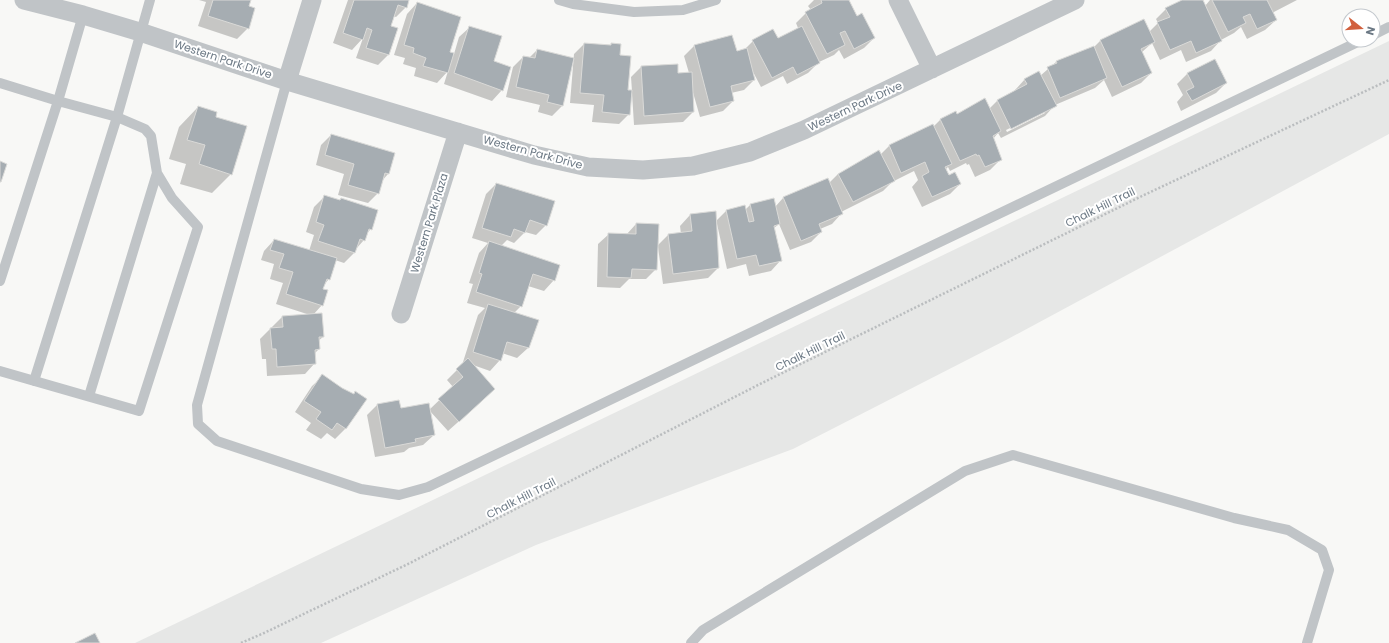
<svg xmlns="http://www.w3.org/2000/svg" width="1389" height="643" font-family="Poppins,sans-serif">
	<rect width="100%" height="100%" fill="#f8f8f6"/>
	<path fill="#e6e7e6" d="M1389,41V134L1008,339L793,449L536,545L321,643H135Z"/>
	<path fill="#0003" fill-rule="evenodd" d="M199,0H250L248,6V28L237,39L198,26L206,2Z
		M348,0H408L406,7L396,17L393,16L389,27L397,29L388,55L378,65L356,58L363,38L352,50L333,43Z
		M814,0H848L856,17L874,38L864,48L844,59L839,50L834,55L819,62L808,73L787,84L783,76L761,87L752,70L754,80L744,90L731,93L733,101L723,111L700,117L692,89L693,112L683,122L634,125L632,93H631L629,114L619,124L592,122L594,105L570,103L574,54L584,44L610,46L612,44L619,56L627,90L632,91L631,77L641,67L677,74L689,73L684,56L694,46L736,52L744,50L753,41L777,39L798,28L796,23L806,13L811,10L808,6Z
		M1185,0H1202L1205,6L1210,0H1297L1272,13L1276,20L1265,30L1247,39L1241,27L1234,33L1221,40L1211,51L1186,62L1181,50L1160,60L1152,43L1141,53L1151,73L1141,83L1112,97L1104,80L1095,88L1055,105L1045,116L1001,138L998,133L993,139L1000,160L990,170L975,177L969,164L967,165L966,163L950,171L948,167L945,170L948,177L960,184L950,194L922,207L912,187L918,180L914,171L892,182L883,191L841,212L842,213L832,224L820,229L821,232L811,242L790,250L779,224L773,229L781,260L771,271L749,276L746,264L727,269L717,224L718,268L708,278L663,284L658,247H657L656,269L646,279H629L620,288L597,287L598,244L609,234L626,235L636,224L657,246L668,235L681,234L680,226L690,215L715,212V222L726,211L745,206V210L751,204L775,207L783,198L828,180L829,183L838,174L880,155L889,146L932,126L933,127L940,120L955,112L957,115L989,109L997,101L1016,91L1015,90L1025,79L1040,76L1056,62L1094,47L1100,41L1144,20L1149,32L1158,23L1156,19L1166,9ZM1045,111V113L1007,132L1006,130Z
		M417,3L449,53L454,54L459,37L470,27L493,62L502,90L492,101L444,84L448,71L437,83L414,76L416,68L403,64L405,58L394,55L407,14Z
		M537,50L562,106L552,116L538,112L540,105L506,97L513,67L523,57L529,58Z
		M1214,60L1226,83L1216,93L1181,111L1177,102L1183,95L1177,84L1187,74Z
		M198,107L214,118L231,174L212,193L180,184L186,164L169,159L179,127Z
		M331,135L388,174L382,181L378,193L368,203L338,195L344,174L316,165L321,145Z
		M496,184L546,225L536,235L525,232L514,243L507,240L501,246L554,280L544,291L528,286L521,306L514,313L528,348L517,358L502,353L500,360L490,371L473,365L484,399L448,431L429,410L434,435L423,445L409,448L404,452L375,457L367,415L378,404L400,409L429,410L453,387L447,380L464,363L463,362L478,315L485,308L467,303L473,284L469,283L479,253L488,243L472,238L486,194Z
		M324,197L371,229L366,234L364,240L356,249L354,253L344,263L335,260L329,279L324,285L322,290V305L313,315L323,337L318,341L319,349L314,354L315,363L305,374L267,376L266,359H262L260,339L282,317L310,315L276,304L283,283L270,279L274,264L261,260L264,251L274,240L309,251L314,235L306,232L314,207Z
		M323,376L342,388L353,394L355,392L366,399L345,429L335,439L327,433L321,439L306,430L311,423L295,412L312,386Z"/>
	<path fill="#a6adb2" stroke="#dadad8" d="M213,0H251L249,6L255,8L249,29L208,16Z
		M354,0H409L407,8L398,5L391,26L398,28L389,55L366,48L372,30L367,28L363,40L343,33Z
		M821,0H849L857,16L862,13L875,38L854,49L845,31L840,33L845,45L827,54L805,12L822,3Z
		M1182,0H1203L1222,41L1196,53L1191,41L1170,50L1157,22L1170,17L1165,8Z
		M1212,0H1267L1277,20L1257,29L1250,14L1243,17L1246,23L1228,32Z
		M417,2L461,17L450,52L454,53L448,73L423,66L426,58L413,53L414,48L404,45Z
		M1144,19L1155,42L1141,49L1152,73L1122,87L1100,40Z
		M469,26L502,36L494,61L511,67L503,91L454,73Z
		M802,26L820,63L797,75L793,67L772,78L752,40L773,29L778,38Z
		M732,35L737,51L747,48L755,80L731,86L734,101L710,107L694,45Z
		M584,43L611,45V43L621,44L620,55L631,56L628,90H632L630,115L602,112L604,95L580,93Z
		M1094,46L1107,78L1060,98L1047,67L1057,63L1056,61Z
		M537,49L574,58L563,106L547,102L549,95L516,87L523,56L535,58Z
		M1215,59L1227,83L1192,101L1186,91L1194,87L1187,73Z
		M678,64V73L692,72L694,112L644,116L641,66Z
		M1039,71L1057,106L1011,129L997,100L1027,84L1024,79Z
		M985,98L1001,131L993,136L1002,160L985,167L979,155L977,156L976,154L960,161L940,119L956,111L957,114Z
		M198,106L217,112L216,117L247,126L232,175L199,164L205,145L187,140Z
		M933,124L952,164L945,167L949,175L955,172L961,184L932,197L922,176L929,172L925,162L901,173L889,145Z
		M331,134L395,153L389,174L385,173L379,194L348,185L354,164L325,155Z
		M879,150L895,181L853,202L838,174Z
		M0,161L7,164L1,182H0Z
		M828,178L843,214L819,224L822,232L801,241L783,197Z
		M496,183L555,201L547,226L530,220L525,233L514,229L511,237L482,228Z
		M324,195L340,200L341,198L378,210L372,230L369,229L365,241L360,239L355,253L318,241L324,225L316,222Z
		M774,198L780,224L774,226L782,261L759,266L756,255L737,259L726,210L745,205L749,222L754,221L750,204Z
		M716,211L719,268L673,274L668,234L692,231L690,214Z
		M636,223L659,224L657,270L632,269L631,278L607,277L608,233L636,234Z
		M274,239L337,258L330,280L327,279L323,289L328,290L323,306L286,294L293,272L279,268L284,254L270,250Z
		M489,241L560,265L555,281L533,274L522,307L476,292L482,274L479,273Z
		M488,304L539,320L529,348L507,342L501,361L473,352Z
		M322,313L324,337H319L320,349L315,350L316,364L277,367L276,349H272L270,328L283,327L282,316Z
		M468,358L495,389L459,422L438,399L463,377L456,369Z
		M322,374L342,388L354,394L355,391L367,399L346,429L337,423L332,430L316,419L321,412L304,401Z
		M399,400L401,408L429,403L435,435L415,439L416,442L385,448L377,404Z
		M95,633L100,643H75Z"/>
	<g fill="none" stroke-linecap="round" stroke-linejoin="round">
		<path stroke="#babdbf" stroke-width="2.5" stroke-dasharray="2 2" stroke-linecap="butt" d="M241,643L264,633L408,564L762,383L1142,196L1389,80"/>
		<path stroke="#c0c4c7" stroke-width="10" d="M559,0L573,4L634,12L683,10L716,0
			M1373,35L1389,27
			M287,81L197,405L198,424L217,441L361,489L399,495L428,487L1362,40
			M0,83L58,101L117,117L145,129L151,136L157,173L172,198L198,227L139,411L0,371
			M0,281L58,101L83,15
			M34,381L117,117L150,0
			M89,396L157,173
			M691,643L703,630L965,471L1013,455L1234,518L1288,530L1322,550L1329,570L1307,643"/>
		<path stroke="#c0c4c7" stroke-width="19" d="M24,0L83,15L140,32L287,81L534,155L588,167L643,170L693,166L750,152L804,130L1075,0
			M898,0L932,69
			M287,81L312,0
			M401,314L458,132"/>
	</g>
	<g text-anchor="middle" stroke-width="4" stroke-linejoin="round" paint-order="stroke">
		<g font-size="11" fill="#6b7884" stroke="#fff">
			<text transform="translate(223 59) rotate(18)" y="4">Western Park Drive</text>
			<text transform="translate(855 106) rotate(-25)" y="4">Western Park Drive</text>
			<text transform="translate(533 152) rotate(15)" y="4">Western Park Drive</text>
			<text transform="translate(1100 207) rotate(-26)" y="4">Chalk Hill Trail</text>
			<text transform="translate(429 223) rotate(-73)" y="4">Western Park Plaza</text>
			<text transform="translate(810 351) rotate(-26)" y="4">Chalk Hill Trail</text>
			<text transform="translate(521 498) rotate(-27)" y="4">Chalk Hill Trail</text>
		</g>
	</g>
	<g transform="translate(1361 28) rotate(107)"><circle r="19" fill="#ffffff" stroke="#c4c9ce"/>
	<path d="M0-3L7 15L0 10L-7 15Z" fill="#d1603e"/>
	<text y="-6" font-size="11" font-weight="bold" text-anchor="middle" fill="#6b7884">N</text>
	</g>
</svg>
